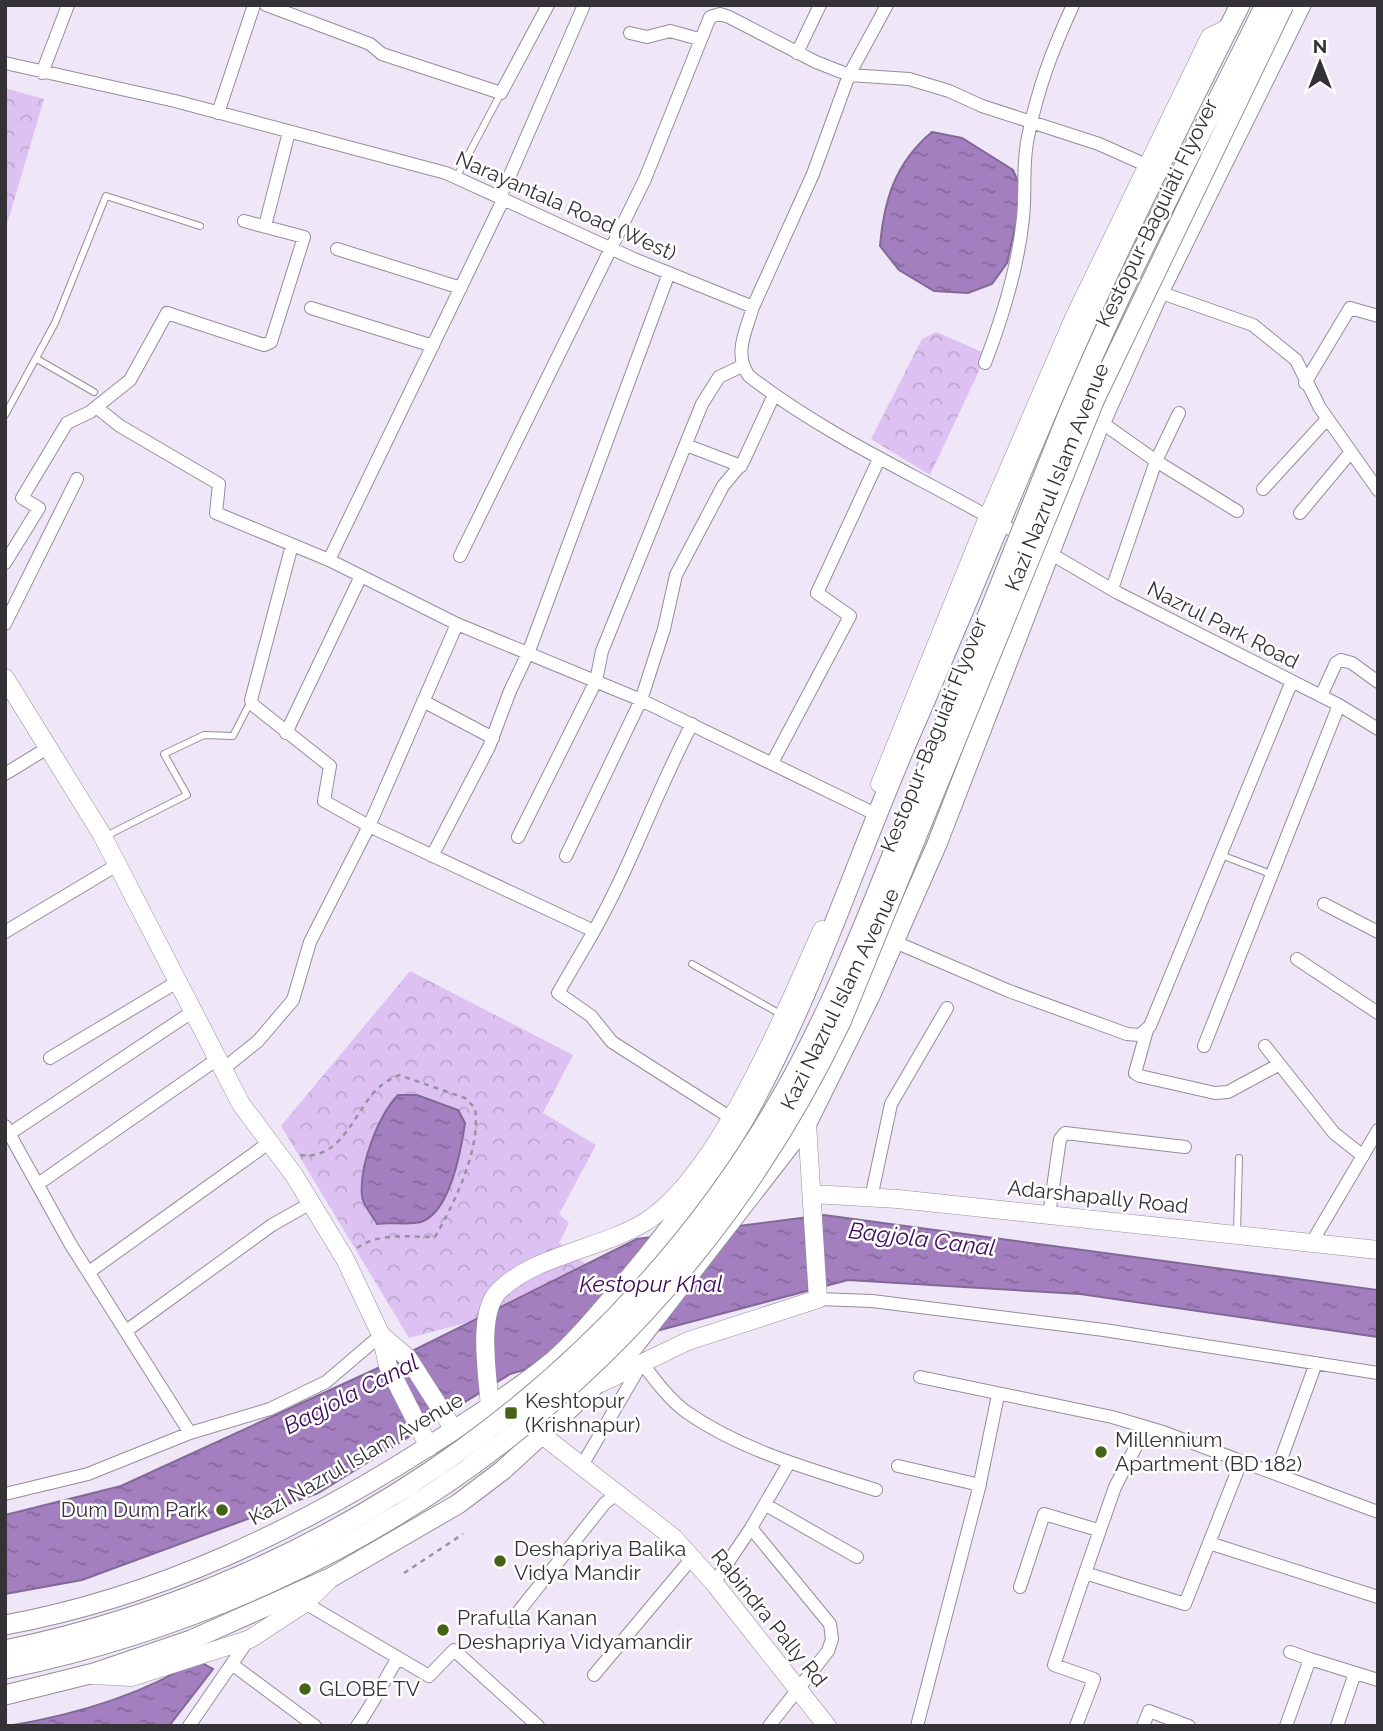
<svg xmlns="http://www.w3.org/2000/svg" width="1383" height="1731" font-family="Raleway,sans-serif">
	<defs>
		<pattern id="park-crowns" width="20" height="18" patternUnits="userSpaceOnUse" patternTransform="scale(1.75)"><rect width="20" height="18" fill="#dcc1f2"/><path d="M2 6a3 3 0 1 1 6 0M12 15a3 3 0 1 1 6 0" fill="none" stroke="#bda6d0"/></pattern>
		<pattern id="water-ripples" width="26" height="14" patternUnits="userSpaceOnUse" patternTransform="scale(1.75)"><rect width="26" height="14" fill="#a37fbf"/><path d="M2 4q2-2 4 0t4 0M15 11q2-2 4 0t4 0" fill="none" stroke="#86699c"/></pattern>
	</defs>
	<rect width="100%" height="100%" fill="#efe7f7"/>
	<path fill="url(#park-crowns)" d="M5,88L44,99L5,231Z
		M936,332L987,354L930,475L871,439L922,339Z
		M410,971L573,1055L543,1113L596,1145L559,1214L569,1223L559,1243L611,1284L409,1338L281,1126Z"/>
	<path fill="url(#water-ripples)" stroke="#826896" stroke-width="2" d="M932,132L962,138L1013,170L1023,193L1007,263L992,284L968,293L934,291L899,270L880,246C884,200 895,163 932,132Z
		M398,1095H417L458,1110L465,1123C461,1150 450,1212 421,1222C411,1225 389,1222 377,1224C373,1216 362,1204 362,1196C359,1166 378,1116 398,1095Z
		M824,1215L1378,1290V1337L1080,1294L848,1280L660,1330L510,1374L318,1493L82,1580L5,1594V1515L121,1486L378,1368L637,1239Z
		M197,1660L213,1669L169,1726H8C73,1715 141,1696 197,1660Z"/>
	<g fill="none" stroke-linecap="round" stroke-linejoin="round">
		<defs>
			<path id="lane" d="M456,178L501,93
				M37,359L94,392
				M5,415L55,323L106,196L200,226
				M104,837L187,795L164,754L204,735L233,736L251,701
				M1221,855L1271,874
				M692,964L782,1015
				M1237,1232L1239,1158"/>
			<path id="street" d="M266,5L370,44L382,54L501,93L548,5
				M630,33L647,37L670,31L699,39
				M797,53L820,5
				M5,63L175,101L446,173L634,259L753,307C746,331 733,354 749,376C834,442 933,482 1025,538
				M42,73L68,5
				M218,113L254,5
				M500,198L584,5
				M265,226L289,132
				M337,249L461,288
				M1159,292L1253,325L1296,360L1320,408L1378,490
				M753,307L813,174L849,75L887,5
				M311,308L433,346
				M985,363C1003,316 1018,268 1023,218C1026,191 1022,164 1028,137C1038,87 1052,51 1073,5
				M1305,383L1350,308L1378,316
				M96,407L120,426L219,484L216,513L329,560L457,624L641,700L869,811
				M1101,422L1156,461L1237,511
				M686,445L741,466
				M1263,489L1327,419
				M1300,513L1350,453
				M292,545L251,700L253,705L330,766L324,801L369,826L594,931L558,993L591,1016L612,1042L731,1118
				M1046,551L1118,593L1339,705L1378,729
				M460,556L645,179L710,17L720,14L729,17L816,62L849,75L909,79L949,91L982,106L1099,144L1146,165
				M329,560L503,200
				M5,563L39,508L22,498L67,423L90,412L130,380L167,313L264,345L271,342L304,237L244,221
				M1112,589L1156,461L1179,413
				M5,624L77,479
				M1321,696L1336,663L1341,660L1352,663L1378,682
				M423,701L493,738
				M286,733L361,576
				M772,763L850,616L817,593L879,459
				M5,774L49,747
				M518,837L596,681L602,651L702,404L719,377L742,366
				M432,856L489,747L510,691L529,651L669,273
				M566,856L641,700L664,629L676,575L723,486L743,462L774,395
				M1324,904L1378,932
				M594,931C632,864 656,792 692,724
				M5,932L117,865
				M895,942L1009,991L1127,1034L1140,1035L1150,1026L1292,681
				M1297,959L1378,1013
				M1147,1030L1135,1073L1140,1076L1215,1093L1228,1092L1278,1065
				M1204,1046L1339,705
				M1265,1046L1334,1133L1363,1156
				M50,1058L177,982
				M222,1070L258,1041L293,1000L310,942L369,826L457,624
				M5,1126L71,1245L190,1433
				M9,1134L192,1012
				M38,1184L216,1060
				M871,1198L891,1104L947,1008
				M1049,1215L1060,1139L1065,1133L1185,1147
				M1312,1242L1378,1130
				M89,1272L270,1142
				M818,1299L872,1301L1104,1330L1378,1373
				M126,1331L272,1225L311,1203
				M920,1377L1112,1417L1163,1432L1378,1512
				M898,1466L980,1485
				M581,1467L642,1363C655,1380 668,1398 685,1411C742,1451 810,1469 876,1490
				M1276,1473L1316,1363
				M5,1494L88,1474L190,1433L270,1409L326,1382L381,1335
				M766,1505L857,1557
				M751,1528L830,1624L832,1639L828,1651L769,1726
				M1209,1543L1378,1597
				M1085,1573L1115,1487L1146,1427
				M714,1583L751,1528L789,1463
				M1020,1587L1044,1514L1098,1530
				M305,1603L429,1676L454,1650L538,1726
				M511,1621L605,1503L617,1494
				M1290,1652L1310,1659
				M233,1665L315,1726
				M594,1675L692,1558
				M189,1726L249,1639
				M357,1726C373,1704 383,1682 398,1658
				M917,1726L979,1488L998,1395
				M1076,1726L1094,1679L1054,1665L1085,1573L1185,1604L1241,1462
				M1143,1726L1149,1711L1189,1726
				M1286,1726L1310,1659L1378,1680
				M1337,1726L1355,1673"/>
			<path id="secondary" d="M5,678L101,833L241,1104L294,1175L345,1259L381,1335L388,1366L429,1447
				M880,784L988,517L1074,318L1210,37L1228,28
				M812,1194L898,1199L1378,1250
				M381,1335L408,1358L454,1430
				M601,1383L688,1341L818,1299L807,1123
				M490,1407C488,1378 477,1316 497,1293C530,1256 602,1249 645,1222C719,1176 786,1010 822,930
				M542,1435L674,1538L714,1583L827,1726
				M93,1675L132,1677L250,1639L305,1603L327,1582"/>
			<path id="primary" d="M5,1625C158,1597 299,1529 429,1446C471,1419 514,1393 553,1361C578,1340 598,1314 619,1290C665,1236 710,1179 746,1116C815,991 855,861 912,731C974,590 1030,446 1094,305C1140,204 1190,105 1240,5
				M5,1695L94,1673L191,1640L332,1577L458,1504L503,1470L594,1386L634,1346L807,1123L871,994L937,844L1098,428L1159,292L1301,5"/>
		</defs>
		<use href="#lane" stroke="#958d9b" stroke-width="8"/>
		<use href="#street" stroke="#958d9b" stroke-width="14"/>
		<use href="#secondary" stroke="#958d9b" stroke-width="19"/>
		<use href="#primary" stroke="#958d9b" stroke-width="21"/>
		<path stroke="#98929e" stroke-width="2.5" stroke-dasharray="5 5" stroke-linecap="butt" d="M300,1155C341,1161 354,1113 376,1090C383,1083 391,1079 399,1075L465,1098L475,1108C481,1149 455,1202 435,1237C411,1237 376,1232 356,1249
			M404,1573L463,1534"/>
		<use href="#lane" stroke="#fff" stroke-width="6"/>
		<use href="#street" stroke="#fff" stroke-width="12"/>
		<use href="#secondary" stroke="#fff" stroke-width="18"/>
		<use href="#primary" stroke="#fff" stroke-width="19"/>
		<defs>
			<path id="primary-bridge" d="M5,1650C336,1582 631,1373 793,1076C842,986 878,889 916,795C964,673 1013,551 1062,429C1121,284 1196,146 1265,5
				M5,1669C373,1593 679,1362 841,1022L1095,399L1284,5"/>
		</defs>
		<use href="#primary-bridge" stroke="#958d9b" stroke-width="21" stroke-linecap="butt"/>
		<use href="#primary-bridge" stroke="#fff" stroke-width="19"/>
	</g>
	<g fill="#446317" stroke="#fff" stroke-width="2.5">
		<rect x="504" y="1406" width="14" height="14" rx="3.5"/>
		<circle cx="1101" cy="1452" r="7"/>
		<circle cx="222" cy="1510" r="7"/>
		<circle cx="500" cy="1561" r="7"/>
		<circle cx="443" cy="1630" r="7"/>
		<circle cx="305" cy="1689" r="7"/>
	</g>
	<g text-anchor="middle" stroke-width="5" stroke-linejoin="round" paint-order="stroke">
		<g font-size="21" fill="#343137" stroke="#fff">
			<text transform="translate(566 206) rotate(24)" y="7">Narayantala Road (West)</text>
			<text transform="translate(1157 213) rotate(-64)" y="7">Kestopur-Baguiati Flyover</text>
			<text transform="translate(1057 477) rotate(-68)" y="7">Kazi Nazrul Islam Avenue</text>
			<text transform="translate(1223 625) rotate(27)" y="7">Nazrul Park Road</text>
			<text transform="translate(934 735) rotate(-68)" y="7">Kestopur-Baguiati Flyover</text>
			<text transform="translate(840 999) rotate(-64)" y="7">Kazi Nazrul Islam Avenue</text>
			<text transform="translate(1098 1197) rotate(6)" y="7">Adarshapally Road</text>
			<text transform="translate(356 1459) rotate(-30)" y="7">Kazi Nazrul Islam Avenue</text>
			<text transform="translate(769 1618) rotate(51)" y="7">Rabindra Pally Rd</text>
		</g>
		<g font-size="21" fill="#343137" stroke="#fff" text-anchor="start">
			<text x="525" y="1408">Keshtopur<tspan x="525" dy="24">(Krishnapur)</tspan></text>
			<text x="1115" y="1447">Millennium<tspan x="1115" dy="24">Apartment (BD 182)</tspan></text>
			<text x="208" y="1517" text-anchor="end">Dum Dum Park</text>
			<text x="514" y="1556">Deshapriya Balika<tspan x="514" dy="24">Vidya Mandir</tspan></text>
			<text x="457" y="1625">Prafulla Kanan<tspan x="457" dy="24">Deshapriya Vidyamandir</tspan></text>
			<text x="319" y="1696">GLOBE TV</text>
		</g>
		<g font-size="23" font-style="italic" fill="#3e0a5a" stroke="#fff">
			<text transform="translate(922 1239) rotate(7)" y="8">Bagjola Canal</text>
			<text x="651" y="1292">Kestopur Khal</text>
			<text transform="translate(351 1394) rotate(-27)" y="8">Bagjola Canal</text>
		</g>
	</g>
	<rect width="1383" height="1731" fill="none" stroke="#343137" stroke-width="14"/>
	<g transform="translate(1320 63)" stroke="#ffffff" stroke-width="5" paint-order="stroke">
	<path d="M0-5L12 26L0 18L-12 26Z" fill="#343137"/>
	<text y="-10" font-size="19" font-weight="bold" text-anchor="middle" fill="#343137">N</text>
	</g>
</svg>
